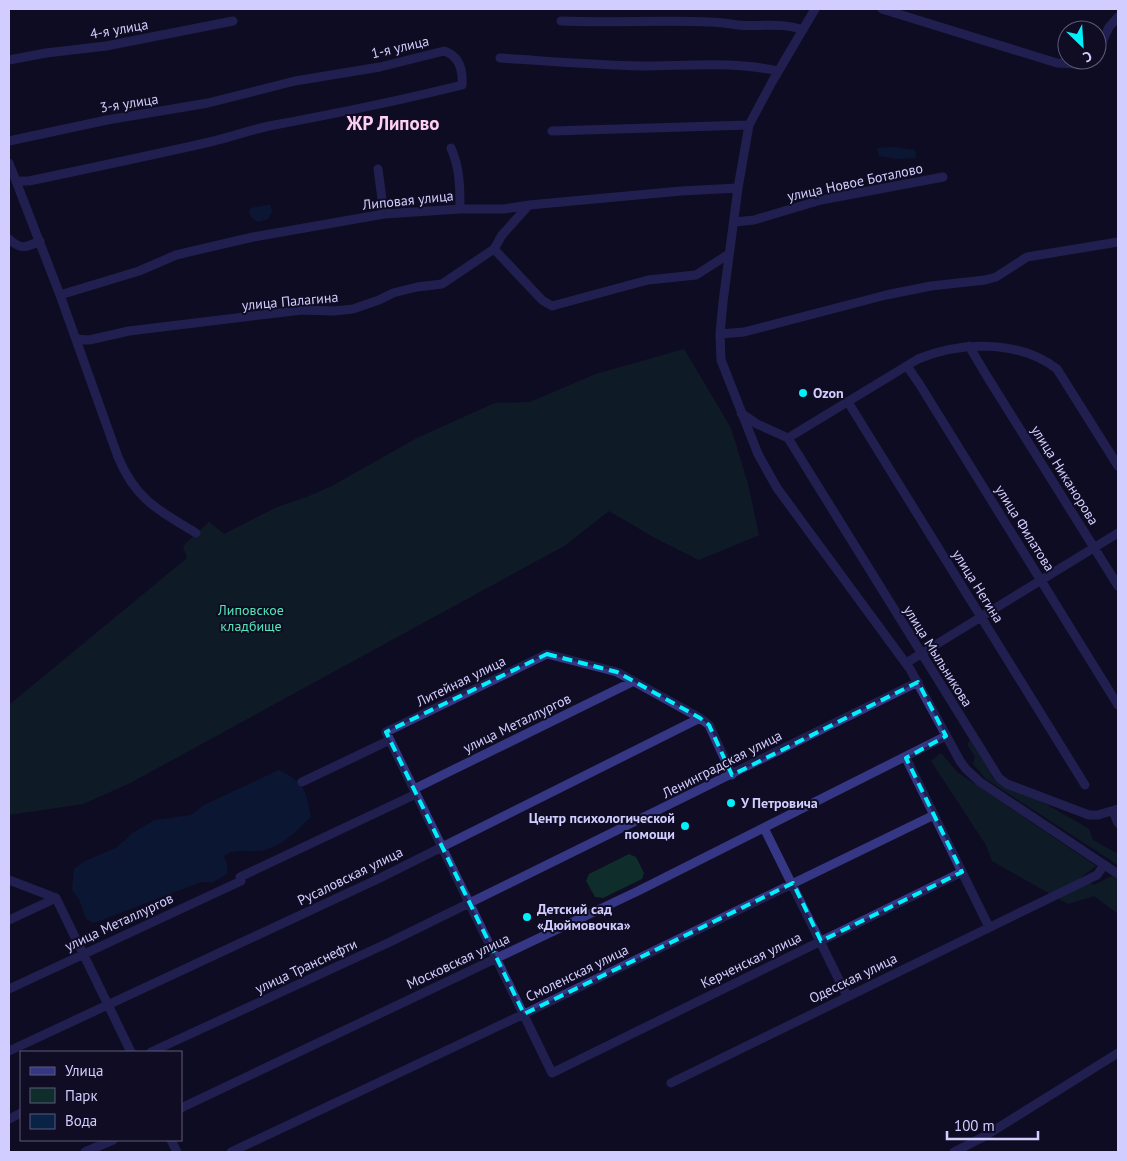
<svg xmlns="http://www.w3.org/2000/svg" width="1127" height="1161" font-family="'PT Sans',sans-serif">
	<rect width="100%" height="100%" fill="#0f0c23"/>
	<path fill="#0f2d2a" d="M684,349L731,428L748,484L759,535L699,560L655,538L609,511L564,546L130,783L83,804L9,815V705L187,558L183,546L209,522L224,534L277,507L307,497L332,486L417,438L495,403L530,402L596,374Z
		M970,740L995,781L1046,804L1089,829L1093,840L1118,854V865L986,779L973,764L975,757L967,744Z
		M941,753L957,772L1096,866L1080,878L1094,885L1112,876L1118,880V914L1094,896L1068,904L992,861L986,845L931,761Z
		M629,854L636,857L644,873L642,879L603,898L595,897L586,881L589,874Z"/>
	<path fill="#082346" d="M894,147L915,150L916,158L897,159L879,156L877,148Z
		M268,205H270L272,211L268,219L258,222L251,217L249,211L251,208Z
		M279,770C305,783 305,789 311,817C295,831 281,849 258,851C245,852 235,848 224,856L227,864V874L213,882H201L94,923L86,919L79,899L72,890L74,869L85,861L116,848L134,832L155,820L191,815L204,805Z"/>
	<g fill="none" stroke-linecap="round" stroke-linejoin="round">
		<path stroke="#353785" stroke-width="9" d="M815,9L772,82L749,125L738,188L723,302L720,334L721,360L758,454L777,488L910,669L960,761L966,769L980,782L1118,874
			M882,9L1057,63L1077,64L1090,60
			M561,21C611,23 661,20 711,22C720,22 729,24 738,25C759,27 783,22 803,30
			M1097,53L1109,27L1118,17
			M500,58C547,61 594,65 641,66C687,66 734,61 778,71
			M9,60L46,53L106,46L233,21
			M552,131L749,125
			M9,141L107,120L208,103L295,81L380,67L444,51C460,56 463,70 462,85C398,101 334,114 269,126C251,130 233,136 214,141C153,155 91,168 29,181H16
			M451,148C460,168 460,188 460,209
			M9,163L60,295L118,457C136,500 158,510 196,533
			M378,169L384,214
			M734,222L754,220L821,200L943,177
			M9,239C21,250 25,248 40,241
			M494,249L542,300L552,306L648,280L696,275L729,254
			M60,295L139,271L176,255L253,237L384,214L460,209H504L529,205L681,191L738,188
			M720,334L744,332L886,295L931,286L985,280L996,277L1027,257L1118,242
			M76,339L89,340L129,331L302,310L334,311L353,309L379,300L393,293L417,287L442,284L494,249L502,235L529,205
			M969,346L988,378L1118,586
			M907,366L920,385L1118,705
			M848,402L1085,785
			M741,413L757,424L788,438
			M788,438L999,778L1007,784L1089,815H1098L1118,809
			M788,438L918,359C961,341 1019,340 1057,369L1118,466
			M906,663L1118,533
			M906,758L989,927
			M732,775L709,725L700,718L617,672L547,654L386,732L552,1073L962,872
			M302,782L390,740
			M414,789L632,682
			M1113,811L1118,823
			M764,828L847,996
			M240,877L416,794
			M9,880L56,898L131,1052
			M9,920L56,898
			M9,989L241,881
			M9,1051L380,878L700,718
			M151,1052L390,942L918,682
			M671,1083L1097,875L1104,865
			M181,1108L638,891L946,736
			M9,1119L21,1113
			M171,1140L177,1152
			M85,1152L113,1140
			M231,1152L524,1014L934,815
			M954,1152L985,1136L1118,1053"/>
	</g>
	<path d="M0 0H1127V1161H0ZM547,654L617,672L700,718L709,725L732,775L918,682L946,736L906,758L962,872L821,941L793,883L524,1014L386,732Z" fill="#0f0c23" fill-opacity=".55" fill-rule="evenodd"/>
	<path fill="none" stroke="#00f1f9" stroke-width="4" stroke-dasharray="10 6" stroke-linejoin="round" d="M547,654L617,672L700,718L709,725L732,775L918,682L946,736L906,758L962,872L821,941L793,883L524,1014L386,732Z"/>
	<g fill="#00f1f9" stroke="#0f0c23" stroke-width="2">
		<circle cx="803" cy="393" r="5"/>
		<circle cx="731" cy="803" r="5"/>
		<circle cx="685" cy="826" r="5"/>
		<circle cx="527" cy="917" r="5"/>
	</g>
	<g text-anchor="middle" stroke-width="4" stroke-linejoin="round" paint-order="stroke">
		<g font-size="14" fill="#d1ceff" stroke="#0f0c23">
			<text transform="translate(119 29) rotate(-10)" y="5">4-я улица</text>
			<text transform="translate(400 47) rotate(-13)" y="5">1-я улица</text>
			<text transform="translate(129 103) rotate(-9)" y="5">3-я улица</text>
			<text transform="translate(855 182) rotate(-12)" y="5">улица Новое Боталово</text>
			<text transform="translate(408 200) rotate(-6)" y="5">Липовая улица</text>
			<text transform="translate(290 301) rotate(-5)" y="5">улица Палагина</text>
			<text transform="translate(1065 475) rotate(58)" y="5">улица Никанорова</text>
			<text transform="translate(1025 528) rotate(58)" y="5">улица Филатова</text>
			<text transform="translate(978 586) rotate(58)" y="5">улица Негина</text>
			<text transform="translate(938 656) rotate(58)" y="5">улица Мыльникова</text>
			<text transform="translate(461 681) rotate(-26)" y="5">Литейная улица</text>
			<text transform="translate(517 723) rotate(-26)" y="5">улица Металлургов</text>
			<text transform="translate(722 764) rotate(-27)" y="5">Ленинградская улица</text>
			<text transform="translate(350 876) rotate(-26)" y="5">Русаловская улица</text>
			<text transform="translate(119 922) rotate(-25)" y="5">улица Металлургов</text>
			<text transform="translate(751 960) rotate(-26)" y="5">Керченская улица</text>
			<text transform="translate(458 961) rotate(-25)" y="5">Московская улица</text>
			<text transform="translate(306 966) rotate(-25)" y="5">улица Транснефти</text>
			<text transform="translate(577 973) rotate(-26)" y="5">Смоленская улица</text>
			<text transform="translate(853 978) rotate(-26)" y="5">Одесская улица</text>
		</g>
		<g font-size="14" font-weight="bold" fill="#d1ceff" stroke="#0f0c23" text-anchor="start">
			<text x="813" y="398">Ozon</text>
			<text x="741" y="808">У Петровича</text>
			<text x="675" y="823" text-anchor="end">Центр психологической<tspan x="675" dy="16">помощи</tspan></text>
			<text x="537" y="914">Детский сад<tspan x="537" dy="16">«Дюймовочка»</tspan></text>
		</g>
		<g font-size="14" fill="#53e6b7" stroke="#0f0c23">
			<text x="251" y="615">Липовское<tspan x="251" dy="16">кладбище</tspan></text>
		</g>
		<g font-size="19" font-weight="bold" fill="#ffd0f1" stroke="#0f0c23">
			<text x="393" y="130">ЖР Липово</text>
		</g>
	</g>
	<rect width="1127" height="1161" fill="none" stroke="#d1ceff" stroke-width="20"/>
	<rect x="20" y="1051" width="162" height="90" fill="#0f0c23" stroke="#5d5a7b"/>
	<rect x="30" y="1067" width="25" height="8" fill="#353785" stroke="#5d5a7b"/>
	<text x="65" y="1076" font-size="15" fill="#d1ceff">Улица</text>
	<rect x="30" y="1088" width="25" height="15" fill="#0f2d2a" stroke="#5d5a7b"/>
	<text x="65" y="1101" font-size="15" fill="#d1ceff">Парк</text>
	<rect x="30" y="1114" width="25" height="15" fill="#082346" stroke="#5d5a7b"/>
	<text x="65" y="1126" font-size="15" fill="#d1ceff">Вода</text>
	<g transform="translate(1082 45) rotate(155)"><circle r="24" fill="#0f0c23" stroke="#5d5a7b"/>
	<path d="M0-4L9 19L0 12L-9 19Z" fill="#00f1f9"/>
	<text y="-8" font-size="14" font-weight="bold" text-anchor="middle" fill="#d1ceff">С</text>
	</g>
	<path d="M947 1131v8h91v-8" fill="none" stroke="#d1ceff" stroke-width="2.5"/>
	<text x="954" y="1131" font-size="15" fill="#d1ceff" stroke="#0f0c23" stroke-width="4" paint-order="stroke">100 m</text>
</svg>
